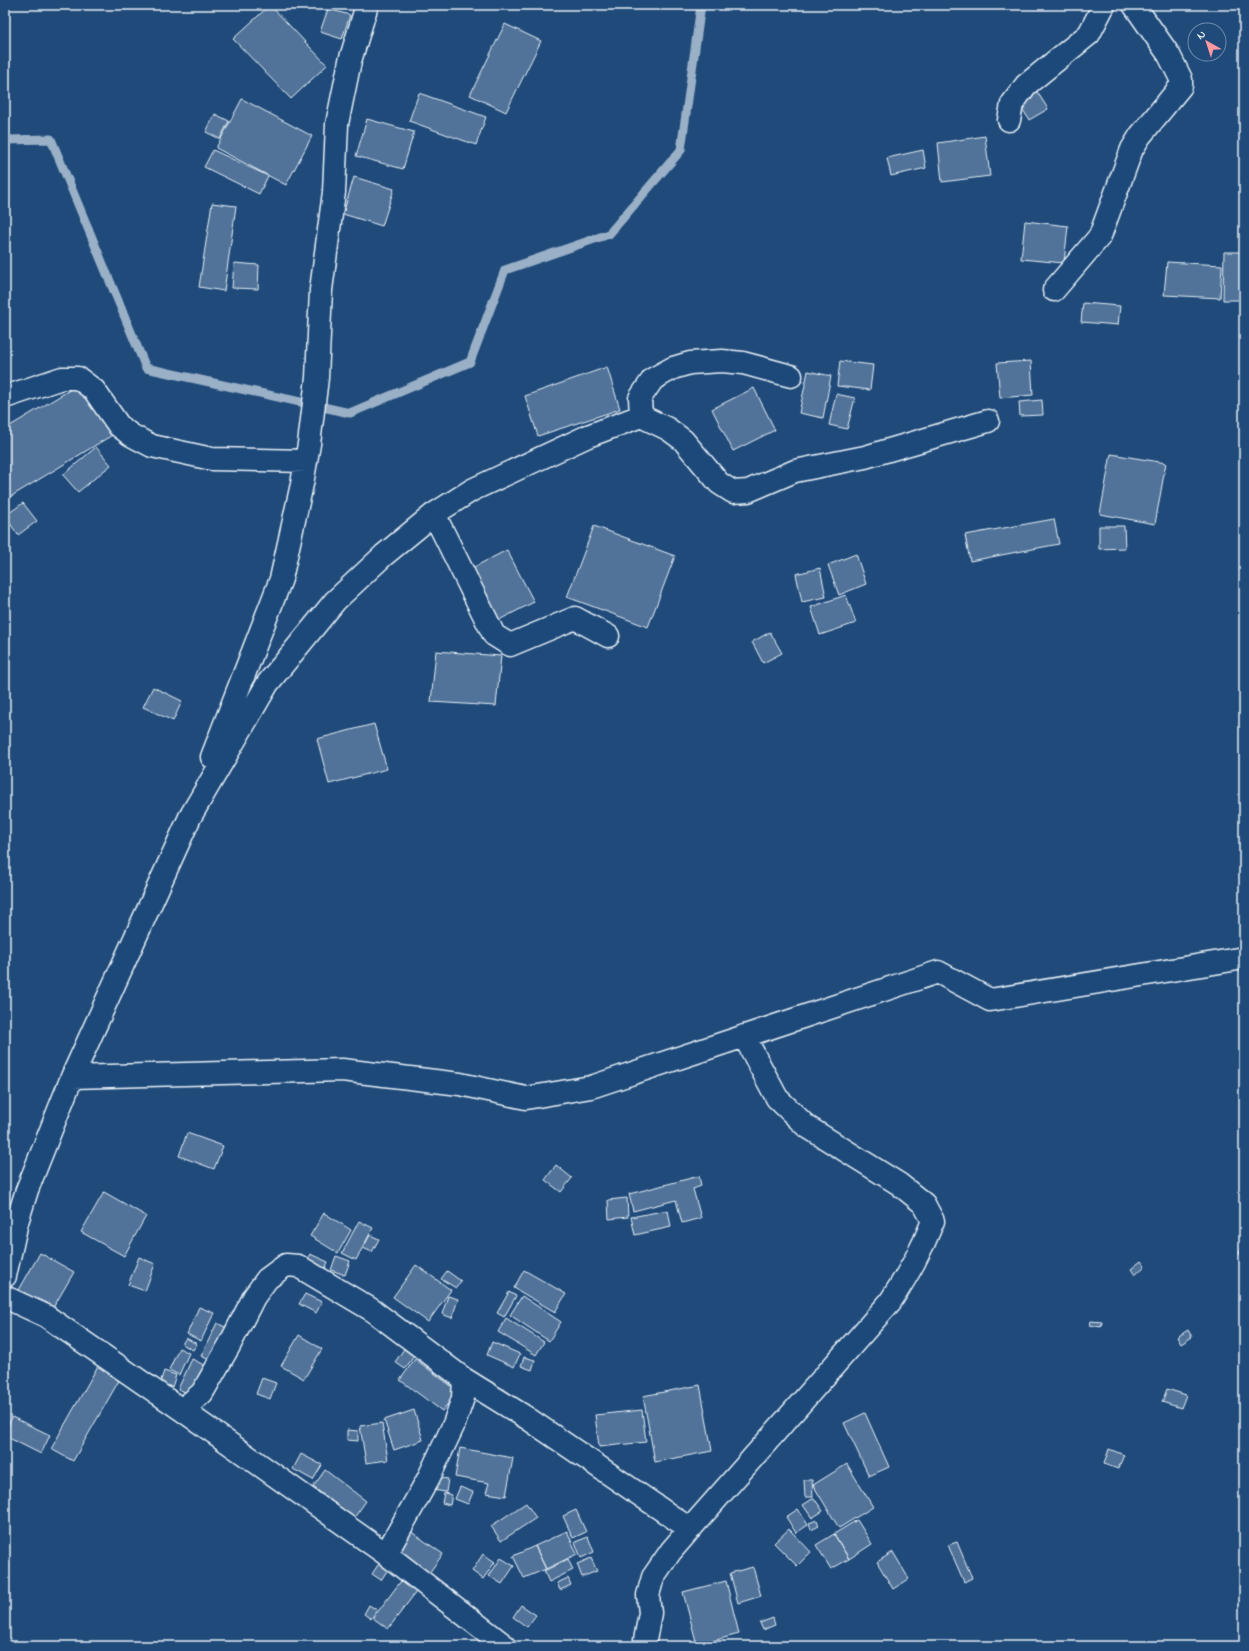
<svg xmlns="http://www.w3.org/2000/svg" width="1249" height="1651" font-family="'Indie Flower',sans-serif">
	<rect width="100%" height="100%" fill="#1f4a7a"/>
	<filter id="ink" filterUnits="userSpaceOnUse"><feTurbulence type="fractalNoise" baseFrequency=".025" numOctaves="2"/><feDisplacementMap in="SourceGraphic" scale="8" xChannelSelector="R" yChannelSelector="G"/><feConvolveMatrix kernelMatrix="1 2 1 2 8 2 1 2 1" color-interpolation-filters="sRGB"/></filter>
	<g filter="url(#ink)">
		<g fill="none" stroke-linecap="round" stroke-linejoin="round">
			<path stroke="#9ab0c7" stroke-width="9" d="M5,140L51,139L146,368L350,413L470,362L505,270L609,234L681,150L701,5"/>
		</g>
		<path fill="#517399" stroke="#e8f1f8" d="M270,5L327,65L291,99L233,39Z
			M328,9L350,15L342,39L320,32Z
			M505,24L541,41L506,112L470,95Z
			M1036,90L1048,109L1029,120L1018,101Z
			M419,93L486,117L476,145L409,121Z
			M242,99L312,136L286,185L216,148Z
			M215,114L229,121L220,139L206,132Z
			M367,119L414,132L403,169L356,156Z
			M985,136L990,176L942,182L938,143Z
			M213,150L268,176L259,194L204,167Z
			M923,150L926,168L891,176L887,158Z
			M354,177L394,189L382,226L343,214Z
			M212,203L236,206L224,291L199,287Z
			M1025,221L1068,226L1064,263L1021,259Z
			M1224,252H1244V300H1223Z
			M1167,262L1222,265L1220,298L1164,295Z
			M234,263L259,265L258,289L232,288Z
			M1083,303L1120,306L1118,325L1081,322Z
			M840,361L873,365L870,390L837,386Z
			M1031,361L1033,395L1000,398L997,363Z
			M607,367L620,409L538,436L525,396Z
			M808,371L831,376L823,418L799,413Z
			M83,382L114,434L5,500V429Z
			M754,388L775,430L733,451L712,409Z
			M836,394L855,398L847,429L829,425Z
			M1042,400L1043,415L1020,416L1019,402Z
			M96,447L111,465L78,492L63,475Z
			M1111,454L1166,463L1155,524L1100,514Z
			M23,503L37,521L18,535L5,516Z
			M1054,519L1059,544L970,561L965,535Z
			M594,526L675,556L648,627L567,597Z
			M1099,526H1124L1125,548L1099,549Z
			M507,550L534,602L499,620L472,568Z
			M856,554L866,584L839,595L828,565Z
			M820,568L826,597L802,602L796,574Z
			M846,595L856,623L820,635L811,607Z
			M770,632L782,653L763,663L752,642Z
			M436,651L501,656L496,706L431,702Z
			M153,687L182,701L173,721L143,707Z
			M374,724L387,769L329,784L317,739Z
			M187,1133L223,1146L214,1169L179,1156Z
			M556,1165L572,1178L561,1192L545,1180Z
			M699,1176L701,1186L693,1189L701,1218L682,1223L676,1200L633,1211L629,1194Z
			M104,1192L146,1216L124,1256L81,1232Z
			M627,1198L628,1217L609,1219L608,1200Z
			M668,1210L671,1227L635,1235L631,1217Z
			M324,1213L351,1230L338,1253L310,1236Z
			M359,1221L373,1228L356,1260L342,1253Z
			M370,1235L379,1239L372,1252L363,1248Z
			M1242,1245H1244V1255L1239,1254Z
			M40,1253L74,1272L53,1308L19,1290Z
			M310,1254L328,1262L324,1271L305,1263Z
			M336,1256L350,1261L345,1275L331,1270Z
			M139,1257L155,1264L145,1291L128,1285Z
			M1141,1261L1145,1266L1135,1275L1131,1269Z
			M416,1265L451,1290L428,1322L393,1297Z
			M524,1270L566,1294L555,1312L514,1288Z
			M447,1271L461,1281L456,1288L441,1279Z
			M509,1292L516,1296L504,1317L497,1313Z
			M305,1294L322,1302L316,1313L299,1304Z
			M448,1296L458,1299L452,1318L442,1314Z
			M522,1296L561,1322L549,1341L510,1315Z
			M199,1307L214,1313L201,1341L187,1334Z
			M506,1318L544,1342L536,1355L498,1332Z
			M1091,1321L1102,1322L1101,1327L1090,1325Z
			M217,1323L233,1331L216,1363L201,1356Z
			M1188,1330L1192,1337L1181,1344L1177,1337Z
			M299,1335L322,1349L304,1379L281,1366Z
			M186,1338L197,1344L193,1350L182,1344Z
			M492,1342L520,1354L514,1367L487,1355Z
			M179,1348L189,1353L179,1375L169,1370Z
			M404,1349L414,1356L405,1369L395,1362Z
			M524,1357L535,1360L532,1370L521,1366Z
			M192,1359L206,1366L192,1395L178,1389Z
			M415,1359L458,1391L442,1411L400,1380Z
			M99,1364L121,1377L73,1461L51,1449Z
			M164,1371L176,1375L172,1387L160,1383Z
			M262,1378L276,1383L270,1399L256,1394Z
			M700,1385L712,1451L655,1462L643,1396Z
			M1167,1389L1186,1395L1181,1408L1162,1402Z
			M414,1410L423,1440L394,1450L384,1420Z
			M642,1410L646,1442L599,1447L595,1415Z
			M865,1413L889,1467L869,1476L844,1423Z
			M12,1417L50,1435L41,1454L5,1436V1432Z
			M382,1423L388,1460L366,1463L360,1426Z
			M347,1430L358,1431V1441L347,1440Z
			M460,1448L513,1458L506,1496L486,1493L489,1483L455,1477Z
			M1109,1449L1124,1455L1118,1469L1104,1464Z
			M301,1454L322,1465L313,1480L293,1469Z
			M847,1464L873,1507L839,1528L813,1485Z
			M325,1470L366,1501L354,1518L313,1487Z
			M434,1477L448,1479L446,1492L432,1490Z
			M804,1480H812L813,1497H805Z
			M460,1487L473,1492L468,1504L455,1499Z
			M444,1493L452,1495L450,1505L442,1503Z
			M814,1498L823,1511L812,1518L803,1505Z
			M526,1503L536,1518L501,1541L491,1526Z
			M798,1509L808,1525L796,1533L786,1517Z
			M576,1510L586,1532L573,1538L563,1516Z
			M817,1520L819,1526L811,1530L809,1523Z
			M857,1520L872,1544L849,1559L834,1534Z
			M789,1529L811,1552L797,1566L774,1543Z
			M410,1531L443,1554L429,1573L396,1550Z
			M567,1531L577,1554L546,1569L535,1546Z
			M834,1534L849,1559L831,1569L816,1545Z
			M588,1537L594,1552L581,1558L575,1542Z
			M957,1542L972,1578L964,1582L948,1545Z
			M535,1546L546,1569L524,1578L513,1556Z
			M893,1552L909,1579L893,1589L877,1562Z
			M483,1554L495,1562L483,1579L472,1571Z
			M501,1558L514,1566L502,1584L489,1576Z
			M591,1558L597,1571L582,1577L577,1564Z
			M568,1559L573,1570L549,1582L544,1571Z
			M380,1562L389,1568L381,1580L372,1574Z
			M753,1567L761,1596L738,1603L730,1573Z
			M568,1578L571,1585L560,1590L557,1583Z
			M401,1581L416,1592L388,1629L373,1618Z
			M726,1581L739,1634L697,1645L683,1592Z
			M369,1605L377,1610L371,1619L364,1614Z
			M521,1605L536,1615L527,1627L513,1617Z
			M773,1618L775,1625L763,1630L760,1623Z"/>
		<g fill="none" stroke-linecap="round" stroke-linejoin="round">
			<defs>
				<path id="minor" d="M1009,120L1012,104L1026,85L1089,34L1104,5
					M1054,290L1100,236L1132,149L1140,136L1181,86V79L1169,55L1134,5
					M5,397L62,378H78L94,390L119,426L131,435L152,446L212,459L306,461
					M641,416L640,398L653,379L673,368L690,363L722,361L743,363L791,376
					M434,514L494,635L510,645L575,618L608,636
					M212,757L281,579L302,484L309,444L317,378L321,290L334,192L337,124L350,61L367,5
					M72,1077L342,1070L460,1084L526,1098L591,1087L938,972L990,1000L1244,958
					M5,1276L17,1222L27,1190L72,1077L190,817L268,683L335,601L384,555L434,514L472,490L588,436L641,416L668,429L683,440L719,483L733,492L748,491L795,471L865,457L988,421
					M5,1297L46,1316L182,1410L386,1554L505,1646
					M182,1410L202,1393L229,1346L254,1297L267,1279L286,1265L298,1266L372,1310L464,1379L527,1418L690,1529
					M386,1554L428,1479L454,1424L463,1398L464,1379
					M644,1646L650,1613L648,1595L653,1577L671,1551L690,1529L890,1302C908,1274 921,1252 933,1221L924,1204L899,1184L806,1126L777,1098L744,1036"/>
			</defs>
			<use href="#minor" stroke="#e8f1f8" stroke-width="25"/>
			<use href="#minor" stroke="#1f4a7a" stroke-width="22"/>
		</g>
	</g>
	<rect width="1249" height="1651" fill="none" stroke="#1f4a7a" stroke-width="20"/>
	<rect x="10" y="10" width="1229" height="1631" fill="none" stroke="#e8f1f8" stroke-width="1.5" filter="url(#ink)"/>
	<g transform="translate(1207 42) rotate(321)"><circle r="19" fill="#1f4a7a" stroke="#6f8dac"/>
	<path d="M0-3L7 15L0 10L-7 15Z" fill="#ff9aa2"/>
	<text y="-6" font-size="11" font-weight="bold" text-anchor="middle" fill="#e8f1f8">N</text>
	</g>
</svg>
